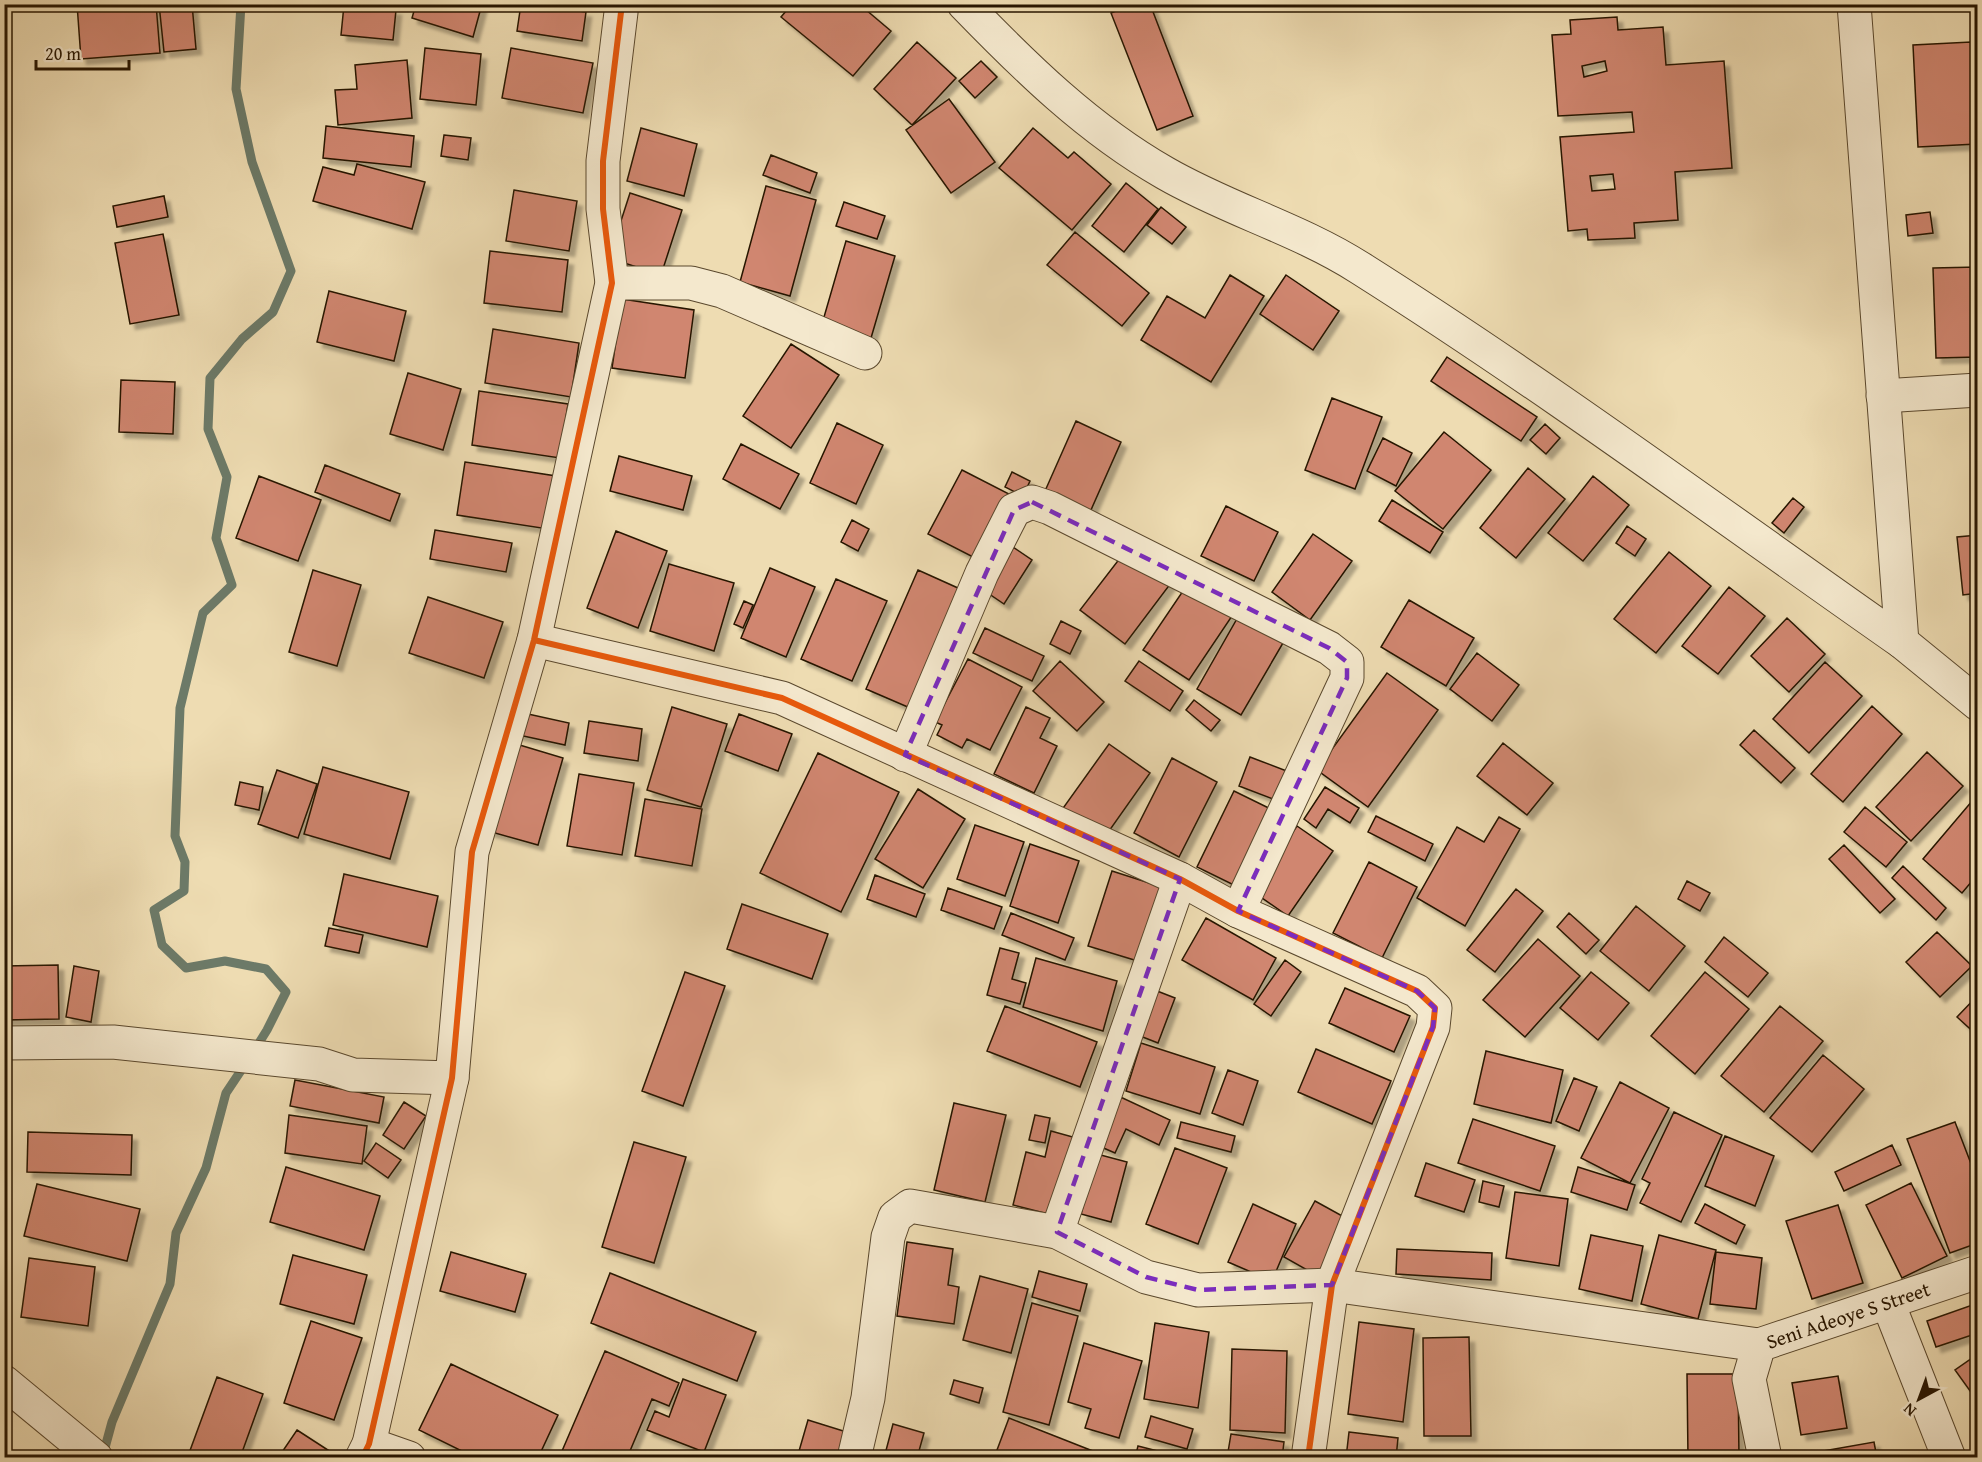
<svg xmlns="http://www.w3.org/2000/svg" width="1982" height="1462" font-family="'Gentium Book Plus',serif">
	<defs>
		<filter id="shadow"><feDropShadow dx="5.5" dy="5.5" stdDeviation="1.5" flood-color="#0004"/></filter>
	</defs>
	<rect width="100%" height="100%" fill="#eedcb2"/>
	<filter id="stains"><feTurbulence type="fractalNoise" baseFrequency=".00333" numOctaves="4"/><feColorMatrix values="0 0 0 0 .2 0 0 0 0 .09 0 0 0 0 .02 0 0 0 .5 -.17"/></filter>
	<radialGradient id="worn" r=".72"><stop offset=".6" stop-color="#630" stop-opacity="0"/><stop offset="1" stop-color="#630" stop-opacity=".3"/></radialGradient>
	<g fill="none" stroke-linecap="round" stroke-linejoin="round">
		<path stroke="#6c7a68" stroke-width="9" d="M241,4L236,89L252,162L291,271L273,312L242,339L210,378L208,429L227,477L216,538L232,585L203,613L180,708L175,836L185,862L184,891L154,910L162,945L186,968L225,961L266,969L286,992L267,1030L254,1051
			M103,1455L112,1422L170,1284L176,1233L206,1168L226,1093L246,1063"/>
	</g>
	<path fill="#d0866f" stroke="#281601" stroke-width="1.5" fill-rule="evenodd" filter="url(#shadow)" d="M77,4H156L160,53L81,59Z
		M159,4H192L196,49L164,52Z
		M416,4H482L473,37L412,18Z
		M521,4L586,12L582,41L517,31Z
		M792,4H859L891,31L853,76L781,17Z
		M1133,4H1150L1193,116L1157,130L1111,13Z
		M344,5L396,10L393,40L341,35Z
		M1617,17L1618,30L1663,27L1666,65L1724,61L1732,168L1675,172L1678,220L1634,223L1635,238L1588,240L1587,229L1568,231L1560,137L1634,132L1632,112L1558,116L1552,35L1571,34L1570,20ZM1605,61L1607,71L1584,77L1582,66ZM1613,174L1615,189L1592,191L1590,176Z
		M917,42L956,78L912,125L874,89Z
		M1971,42L1977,144L1918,147L1913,45Z
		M425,48L481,54L476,105L420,99Z
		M511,48L593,63L583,113L502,98Z
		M407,60L412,118L338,125L335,90L357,89L355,65Z
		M981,61L997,77L975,98L959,81Z
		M949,99L995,162L951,193L906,130Z
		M326,126L414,136L411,167L323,158Z
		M641,128L697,144L684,196L627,181Z
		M1033,128L1068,158L1074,152L1111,184L1072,230L999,168Z
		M444,135L471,138L468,160L441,156Z
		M771,155L817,173L810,193L763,175Z
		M357,164L425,182L412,229L313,201L323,167L354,175Z
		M1126,183L1158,209L1124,252L1092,226Z
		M766,186L816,200L790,296L740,282Z
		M514,190L577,201L569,251L506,241Z
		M630,193L682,210L661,275L609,258Z
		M164,196L168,217L117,227L113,206Z
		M844,202L885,216L877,239L836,226Z
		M1161,207L1186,227L1172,244L1147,225Z
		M1930,212L1933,233L1908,236L1906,215Z
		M1075,232L1149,293L1122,326L1047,265Z
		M163,234L179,315L130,324L115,243Z
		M846,241L895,256L871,338L822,324Z
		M490,251L568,260L562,312L484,303Z
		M1978,267V357L1936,358L1933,268Z
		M1230,275L1264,296L1211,382L1141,340L1167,296L1205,318Z
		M1286,275L1339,311L1313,350L1260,314Z
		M329,291L406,311L394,361L317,342Z
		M622,299L694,310L685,378L612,368Z
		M493,329L579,343L571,397L485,383Z
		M791,344L839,375L791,448L743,416Z
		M1447,357L1537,417L1521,441L1431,381Z
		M408,373L461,389L443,450L390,434Z
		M121,380L175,382L173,434L119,432Z
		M479,391L568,404L560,458L472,445Z
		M1332,398L1382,417L1355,489L1305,470Z
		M1076,421L1121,442L1087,519L1041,500Z
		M837,423L883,445L856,504L810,483Z
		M1545,424L1560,438L1546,454L1530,440Z
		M1444,432L1491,470L1443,529L1395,491Z
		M1383,438L1412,453L1396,486L1367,471Z
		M741,444L799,474L780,509L723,479Z
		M619,456L692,476L683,510L610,491Z
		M1978,461V514L1972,462Z
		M465,462L556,476L548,529L457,515Z
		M325,465L400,494L390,521L315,492Z
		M1528,468L1565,499L1516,558L1480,528Z
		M962,470L1009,494L975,558L928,534Z
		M1012,472L1030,481L1023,496L1005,487Z
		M259,476L321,500L298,561L236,538Z
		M1593,476L1629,505L1583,561L1548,533Z
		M1793,498L1804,507L1784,533L1772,523Z
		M1392,500L1443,532L1430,553L1379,521Z
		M1226,506L1278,532L1254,581L1201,556Z
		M852,520L869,529L858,551L841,542Z
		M1627,526L1646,539L1635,556L1616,543Z
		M435,530L512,543L506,572L430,559Z
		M616,531L667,551L638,628L587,608Z
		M1313,534L1352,561L1310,620L1272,592Z
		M1978,535V593L1963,595L1957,537Z
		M1007,543L1032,560L1004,604L979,587Z
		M1127,549L1171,583L1125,644L1080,610Z
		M1669,552L1711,586L1656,653L1614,619Z
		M669,564L734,583L714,651L650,631Z
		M770,568L815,587L786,657L741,638Z
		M313,570L361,585L337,666L289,652Z
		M918,570L969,593L917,711L866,689Z
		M836,579L887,601L852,681L801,659Z
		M1187,585L1232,616L1189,680L1143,650Z
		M1729,587L1765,616L1718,674L1682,646Z
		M428,597L503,622L484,678L409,653Z
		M1409,600L1474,638L1446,686L1381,647Z
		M744,601L753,605L743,628L734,624Z
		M1972,609H1978V667H1975Z
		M1238,617L1283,643L1241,715L1197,689Z
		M1787,618L1825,654L1789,692L1751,656Z
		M1061,621L1081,631L1070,654L1050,644Z
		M985,628L1044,656L1032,681L973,653Z
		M1477,653L1519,685L1492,721L1450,689Z
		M968,659L1022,687L990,750L967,739L962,748L937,735L942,725L935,722Z
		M1060,661L1104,702L1077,731L1033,691Z
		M1139,661L1183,691L1170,711L1125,681Z
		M1825,662L1862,696L1809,753L1773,719Z
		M1387,673L1438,710L1368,807L1317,770Z
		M1194,700L1220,720L1211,731L1186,710Z
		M1872,706L1902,734L1843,802L1811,774Z
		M672,707L727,724L701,807L647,790Z
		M1026,707L1050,718L1040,738L1057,746L1034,793L994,774Z
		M519,712L569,723L565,745L514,734Z
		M739,714L792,734L778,771L725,751Z
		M589,721L642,729L638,761L584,753Z
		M1754,730L1795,768L1781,783L1740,745Z
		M513,743L563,758L538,845L488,831Z
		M1503,743L1553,783L1527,815L1477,776Z
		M1109,744L1150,773L1102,841L1061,811Z
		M1927,752L1963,786L1911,841L1876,807Z
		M818,753L899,792L841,912L760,873Z
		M1250,757L1297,775L1286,804L1239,786Z
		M1172,758L1217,782L1179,857L1134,833Z
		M323,767L409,792L390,859L304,834Z
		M277,770L317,784L298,838L258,824Z
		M579,774L634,783L622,855L567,846Z
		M240,782L263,787L259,810L235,805Z
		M1325,787L1359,808L1350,823L1328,809L1316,828L1304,819Z
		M918,789L965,819L923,888L875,859Z
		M1234,791L1281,814L1244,890L1197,867Z
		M1978,794V874L1962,893L1923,859Z
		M645,799L702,809L692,866L635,856Z
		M1865,807L1907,842L1886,867L1844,832Z
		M1376,816L1433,844L1425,861L1368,832Z
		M1499,817L1520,829L1465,926L1417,898L1457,827L1484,842Z
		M975,825L1024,842L1005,896L957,879Z
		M1297,826L1333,851L1288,916L1252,891Z
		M1030,844L1079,861L1058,923L1010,906Z
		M1844,845L1895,899L1880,913L1829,859Z
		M1369,862L1417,887L1382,958L1333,933Z
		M1903,866L1946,908L1936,920L1892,878Z
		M1112,871L1165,888L1141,962L1088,946Z
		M344,874L438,896L427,947L333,925Z
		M875,875L925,894L916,917L867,899Z
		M1687,881L1710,893L1700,911L1678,899Z
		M948,888L1002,907L994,929L941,910Z
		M1516,889L1543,911L1495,972L1467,950Z
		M742,904L828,934L812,979L727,949Z
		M1636,906L1685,946L1649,991L1600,951Z
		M1011,913L1074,938L1065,960L1002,935Z
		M1569,913L1599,940L1586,954L1557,927Z
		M1206,918L1276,958L1253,1000L1182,960Z
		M329,928L363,935L359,953L325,946Z
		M1937,932L1972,966L1940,997L1906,962Z
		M1724,937L1768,973L1748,997L1705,962Z
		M1538,939L1580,976L1525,1037L1483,1000Z
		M1000,948L1019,953L1012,979L1026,983L1020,1004L987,995Z
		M1036,958L1117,981L1103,1031L1023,1007Z
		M1285,960L1301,972L1271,1016L1254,1004Z
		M58,965L59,1019L4,1020V966Z
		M74,966L99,971L91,1022L66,1017Z
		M685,972L725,986L683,1106L642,1091Z
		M1591,972L1629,1003L1598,1040L1560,1008Z
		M1705,972L1749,1009L1695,1074L1651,1036Z
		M1345,988L1410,1016L1394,1052L1329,1023Z
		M1152,989L1175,998L1158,1043L1135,1034Z
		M1978,995V1036L1957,1017Z
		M1005,1006L1097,1042L1080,1087L987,1051Z
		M1780,1006L1823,1041L1764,1112L1721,1076Z
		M1141,1043L1215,1067L1200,1114L1126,1091Z
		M1316,1049L1391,1081L1372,1124L1298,1092Z
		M1486,1051L1563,1070L1551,1123L1474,1104Z
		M1823,1055L1864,1089L1812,1152L1770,1118Z
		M1228,1070L1258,1081L1243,1125L1212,1113Z
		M1574,1078L1597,1087L1579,1131L1556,1121Z
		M295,1080L384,1097L379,1123L290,1106Z
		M1620,1082L1669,1108L1630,1183L1581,1158Z
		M1114,1094L1170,1120L1159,1145L1126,1129L1115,1153L1092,1143Z
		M404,1102L426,1116L404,1149L383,1135Z
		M954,1103L1006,1115L985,1202L934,1190Z
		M1674,1112L1722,1135L1681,1222L1640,1203L1650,1183L1642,1179Z
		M289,1115L367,1126L362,1164L285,1153Z
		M1035,1115L1050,1118L1045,1143L1029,1140Z
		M1473,1119L1555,1146L1540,1191L1458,1163Z
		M1181,1122L1235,1136L1231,1152L1177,1138Z
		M1955,1122L1978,1182V1243L1950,1253L1907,1139Z
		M1051,1131L1080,1139L1060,1217L1013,1205L1026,1152L1045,1157Z
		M28,1132L132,1135L131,1175L27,1172Z
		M1725,1136L1774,1156L1755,1206L1705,1186Z
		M634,1142L686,1157L654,1263L602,1247Z
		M376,1143L401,1160L388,1178L364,1161Z
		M1892,1145L1901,1165L1844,1191L1835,1172Z
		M1175,1148L1227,1168L1198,1244L1146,1224Z
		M1097,1154L1127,1162L1111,1222L1081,1214Z
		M1426,1163L1475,1180L1464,1212L1415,1196Z
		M286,1167L380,1196L364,1250L270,1222Z
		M1578,1167L1635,1185L1627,1210L1571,1192Z
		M1483,1181L1504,1186L1499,1207L1479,1202Z
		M1911,1183L1947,1256L1902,1278L1866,1205Z
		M37,1184L140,1209L127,1261L24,1236Z
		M1515,1192L1568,1199L1559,1266L1506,1258Z
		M1315,1201L1355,1223L1325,1280L1284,1257Z
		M1253,1204L1296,1224L1272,1281L1228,1262Z
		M1705,1204L1745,1225L1736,1244L1695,1223Z
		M1838,1205L1863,1283L1812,1299L1786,1221Z
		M1591,1235L1643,1246L1632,1301L1579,1289Z
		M1659,1235L1716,1250L1698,1319L1641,1304Z
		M907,1242L953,1249L948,1285L959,1287L954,1324L897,1316Z
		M1397,1249L1492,1253L1491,1280L1396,1274Z
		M451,1252L526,1274L515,1312L440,1291Z
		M1716,1252L1762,1258L1756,1309L1710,1304Z
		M293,1255L367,1275L354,1324L280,1304Z
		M29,1258L95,1267L88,1326L21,1317Z
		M1039,1271L1087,1284L1080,1311L1032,1297Z
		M610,1273L756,1332L737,1381L591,1323Z
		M980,1276L1028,1289L1011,1353L963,1340Z
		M1032,1303L1078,1316L1049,1425L1003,1412Z
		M1978,1303V1333L1936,1347L1927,1321Z
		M311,1321L362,1338L334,1420L284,1403Z
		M1359,1322L1414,1329L1403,1422L1348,1414Z
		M1155,1323L1209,1332L1198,1408L1144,1399Z
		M1469,1337L1471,1436H1424L1423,1338Z
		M1084,1343L1142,1361L1119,1438L1085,1428L1091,1409L1068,1402Z
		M1232,1349L1287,1351L1285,1433L1230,1430Z
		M605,1351L679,1383L669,1406L652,1399L627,1458H559Z
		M1978,1354V1402L1955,1370Z
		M451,1364L558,1415L538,1458H476L419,1430Z
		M1687,1374H1738L1739,1458H1688Z
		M1838,1376L1847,1428L1801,1435L1792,1383Z
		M217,1377L263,1394L240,1458H192L188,1456Z
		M683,1379L726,1395L704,1452L647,1430L655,1411L669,1417Z
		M954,1380L983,1388L979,1403L950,1394Z
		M1151,1416L1193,1429L1187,1449L1145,1437Z
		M1009,1418L1103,1455L1102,1458H994Z
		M808,1420L853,1434L845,1458H797Z
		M893,1424L924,1433L917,1458H884Z
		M297,1430L331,1452L327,1458H278Z
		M1349,1432L1398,1438L1396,1458H1346Z
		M1231,1434L1284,1442L1282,1458H1227Z
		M1874,1442L1877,1458H1801V1455Z
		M1138,1446L1185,1458H1135Z"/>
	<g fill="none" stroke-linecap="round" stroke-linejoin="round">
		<defs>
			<g id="street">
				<path d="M964,4C1025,67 1088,129 1165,173C1227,209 1299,229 1360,268C1545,385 1722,516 1902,642"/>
				<path d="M1854,4L1902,642L1978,704"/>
				<path d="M612,283H691L722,291L865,353"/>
				<path d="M1883,396L1978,390"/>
				<path d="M534,640L782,698L1180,879L1238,911L1417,991L1435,1008L1433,1027L1332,1285L1308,1458"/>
				<path d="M905,755L982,573L1014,510L1032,502L1050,508L1329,648L1347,662V678L1238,911"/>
				<path d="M4,1043L113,1042L319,1064L353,1075L452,1078"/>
				<path d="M1057,1232L1180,879"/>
				<path d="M1888,1303L1949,1458"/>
				<path d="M4,1382L96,1458"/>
				<path d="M369,1444L409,1458"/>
				<path d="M362,1458L369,1444L452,1078L472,852L534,640L612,283L603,209V161L622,4"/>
				<path d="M854,1458L868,1398L888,1237L895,1217L910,1206L1057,1232L1146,1277L1198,1290L1332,1285L1759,1345"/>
				<path id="s1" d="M1765,1458L1749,1379L1759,1345L1978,1272"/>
			</g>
		</defs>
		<use href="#street" stroke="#5a482d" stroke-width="35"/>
		<use href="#street" stroke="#f4e8cd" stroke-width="33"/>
		<defs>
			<path id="cycleway" d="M534,640L782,698L1180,879L1238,911L1417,991L1435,1008L1433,1027L1332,1285L1308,1458
				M362,1458L369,1444L452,1078L472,852L534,640L612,283L603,209V161L622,4"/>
		</defs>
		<use href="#cycleway" stroke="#f4e8cd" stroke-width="10"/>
		<use href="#cycleway" stroke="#e8590c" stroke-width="6"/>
	</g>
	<path fill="none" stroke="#7b2cbf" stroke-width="4.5" stroke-dasharray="12 8" stroke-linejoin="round" d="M1032,502L1329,648L1347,662V678L1238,911L1417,991L1435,1008L1433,1027L1332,1285L1198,1290L1146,1277L1057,1232L1180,879L905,755L1014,510Z"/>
	<g text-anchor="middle" stroke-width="5" stroke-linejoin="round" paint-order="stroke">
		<g font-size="20" fill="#281601" stroke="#f4e8cd">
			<text dy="7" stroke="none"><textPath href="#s1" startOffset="210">Seni Adeoye S Street</textPath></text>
		</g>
	</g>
	<rect width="1982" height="1462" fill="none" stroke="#eedcb2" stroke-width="24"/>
	<rect x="6" y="6" width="1970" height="1450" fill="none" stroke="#281601" stroke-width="3"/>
	<rect x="12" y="12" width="1958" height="1438" fill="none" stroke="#281601" stroke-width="1.5"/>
	<g transform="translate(1919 1399) rotate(221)" stroke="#f4e8cd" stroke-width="4.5" paint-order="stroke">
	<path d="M0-4.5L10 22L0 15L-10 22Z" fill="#281601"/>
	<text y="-9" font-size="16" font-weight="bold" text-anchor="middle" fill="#281601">N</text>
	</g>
	<path d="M36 60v9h93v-9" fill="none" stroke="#281601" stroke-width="3"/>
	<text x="45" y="60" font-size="18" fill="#281601" stroke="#f4e8cd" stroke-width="4.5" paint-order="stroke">20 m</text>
	<rect width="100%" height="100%" filter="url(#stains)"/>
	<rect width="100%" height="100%" fill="url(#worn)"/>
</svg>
